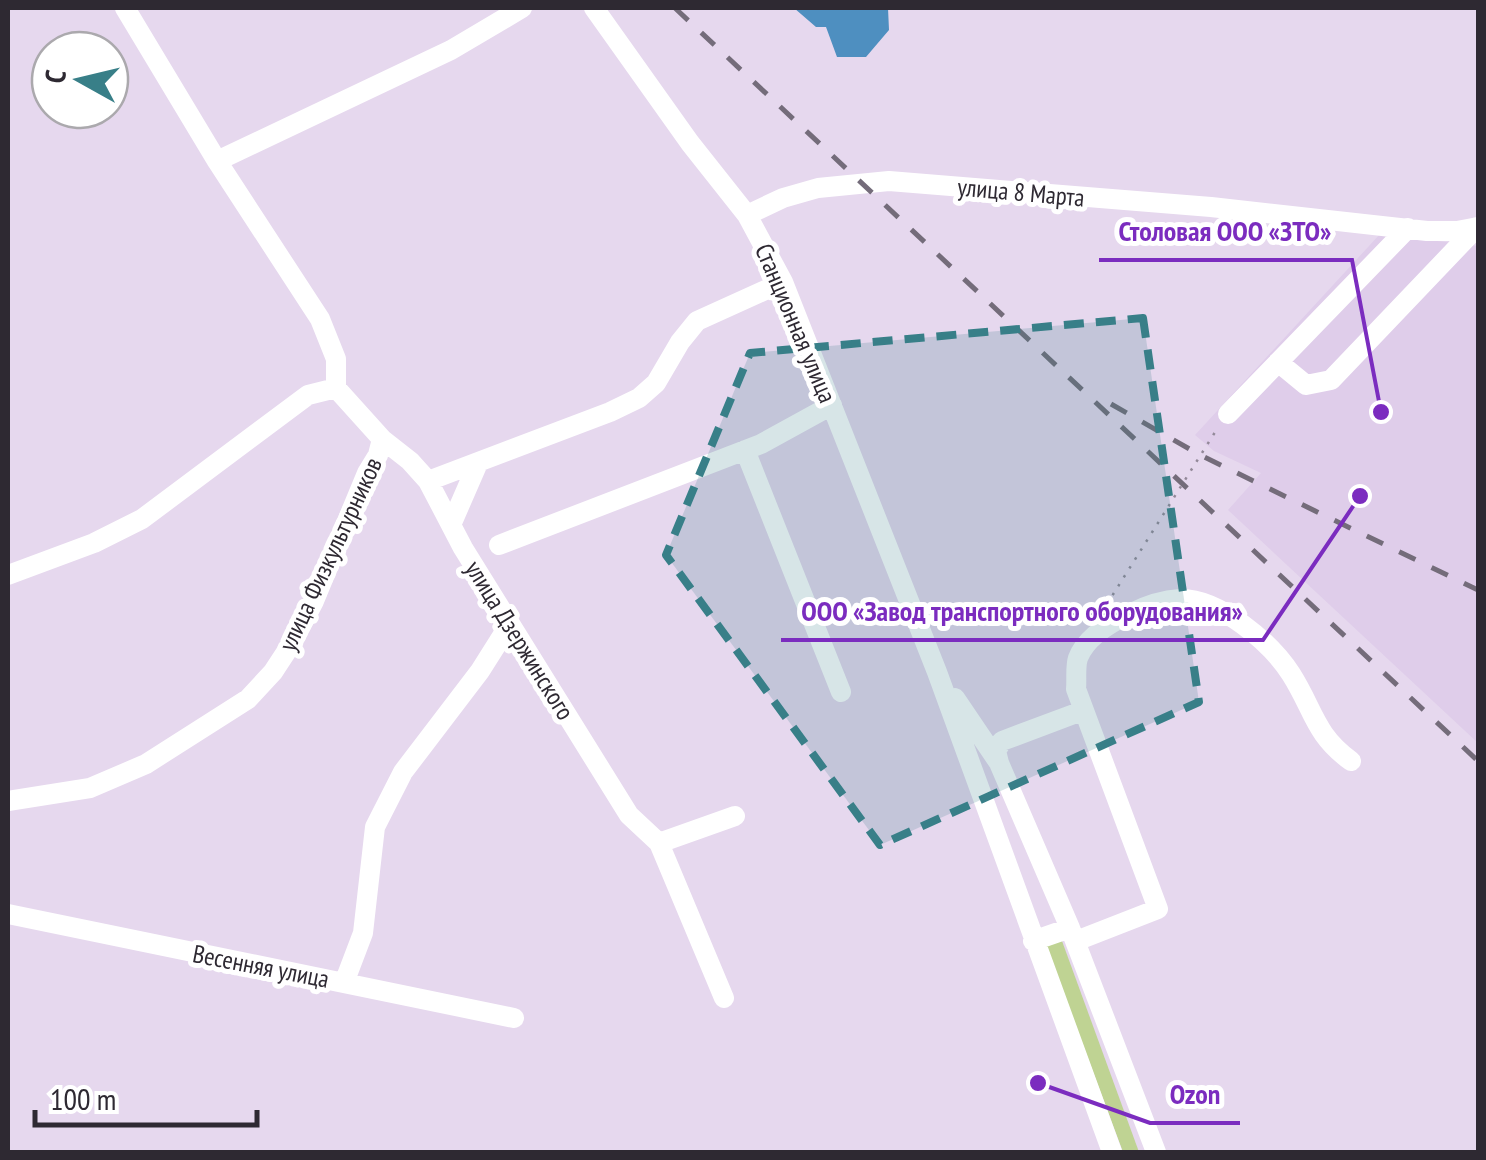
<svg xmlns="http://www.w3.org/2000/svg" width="1486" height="1160" font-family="'PT Sans Narrow',sans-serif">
	<rect width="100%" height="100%" fill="#e6d8ee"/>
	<path fill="#dfcdea" d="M1380,234L1478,246V743L1228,510L1261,473L1214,451L1195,435Z"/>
	<path fill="#bfd393" d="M1062,941L1139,1152H1123L1046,946Z"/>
	<path fill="#4e8fc0" d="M794,8H888L889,30L866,57H837L826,27H816Z"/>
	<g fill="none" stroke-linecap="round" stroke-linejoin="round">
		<path stroke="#938999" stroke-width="2.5" stroke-dasharray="2.5 8" stroke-linecap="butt" d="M1107,604L1217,429"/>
		<path stroke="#fff" stroke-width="20" d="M594,8L690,143L747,215L783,282L937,672L1112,1152
			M217,161L451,50L522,8
			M747,215L783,198L818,188L889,181L1211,207L1427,231H1457L1478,227
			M1278,362L1306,385L1331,380L1477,227
			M1228,414L1408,228
			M382,439L410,461L428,481L463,548L629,815L659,843L724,998
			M745,450L841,692
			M428,481L610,412L639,398L656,383L680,342L697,321L783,282
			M451,525L478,463
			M499,545L761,444L832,405
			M8,575L94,543L142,519L308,395L336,388V359L320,319L217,161L125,8
			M955,698L999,763L1070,928L1156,1152
			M999,763L996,751L1002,741L1082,711
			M8,801L90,788L146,764L248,699L273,672L292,643L314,601L367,473L378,455L382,439L336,388
			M659,843L735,816
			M8,914L514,1018
			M1033,941L1070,928
			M1076,941L1158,909L1076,689C1077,680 1075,667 1078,658C1086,637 1110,623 1129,614C1145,606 1161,600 1180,599C1219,598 1271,643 1291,674C1314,710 1314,734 1351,761
			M344,983L363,933L375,827L403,772L480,671L509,625"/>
		<path stroke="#746c7a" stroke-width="5" stroke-dasharray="18 18" stroke-linecap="butt" d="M675,8L1478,761
			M1111,404L1200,455L1478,590"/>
	</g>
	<path fill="#387f88" fill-opacity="0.2" stroke="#387f88" stroke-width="8" stroke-dasharray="20 12" stroke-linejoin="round" d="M1143,318L1199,702L880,845L666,555L750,353Z"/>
	<g text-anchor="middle" stroke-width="10" stroke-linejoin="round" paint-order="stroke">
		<g font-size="25" fill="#2e2932" stroke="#fff">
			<text transform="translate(1021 192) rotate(5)" y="9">улица 8 Марта</text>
			<text transform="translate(796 323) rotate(67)" y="9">Станционная улица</text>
			<text transform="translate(330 554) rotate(-65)" y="9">улица Физкультурников</text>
			<text transform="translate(520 640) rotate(58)" y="9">улица Дзержинского</text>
			<text transform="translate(261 966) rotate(11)" y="9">Весенняя улица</text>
		</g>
	</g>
	<path fill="none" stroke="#7b2cbf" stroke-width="4" d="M1381 412L1352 260H1099M1360 496L1263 640H781M1038 1083L1150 1123H1240"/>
	<g fill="#7b2cbf" stroke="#fff" stroke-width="4">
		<circle cx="1381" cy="412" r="10"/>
		<circle cx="1360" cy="496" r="10"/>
		<circle cx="1038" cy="1083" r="10"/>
	</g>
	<g font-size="28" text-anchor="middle" font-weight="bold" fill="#7b2cbf" stroke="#fff" stroke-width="10" stroke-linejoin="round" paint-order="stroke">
		<text x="1225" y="241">Столовая ООО «ЗТО»</text>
		<text x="1022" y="621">ООО «Завод транспортного оборудования»</text>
		<text x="1195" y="1104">Ozon</text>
	</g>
	<rect width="1486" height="1160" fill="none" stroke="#2e2932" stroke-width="20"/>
	<g transform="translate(80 80) rotate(278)"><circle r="48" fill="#ffffff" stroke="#aba9ad" stroke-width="2.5"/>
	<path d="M0-8L18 38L0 25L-18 38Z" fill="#387f88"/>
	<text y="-15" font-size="28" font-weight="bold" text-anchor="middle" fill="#2e2932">С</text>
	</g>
	<path d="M35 1110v15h222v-15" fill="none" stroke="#2e2932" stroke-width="5"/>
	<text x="50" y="1110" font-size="30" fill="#2e2932" stroke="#ffffff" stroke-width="8" paint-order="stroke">100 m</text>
</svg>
